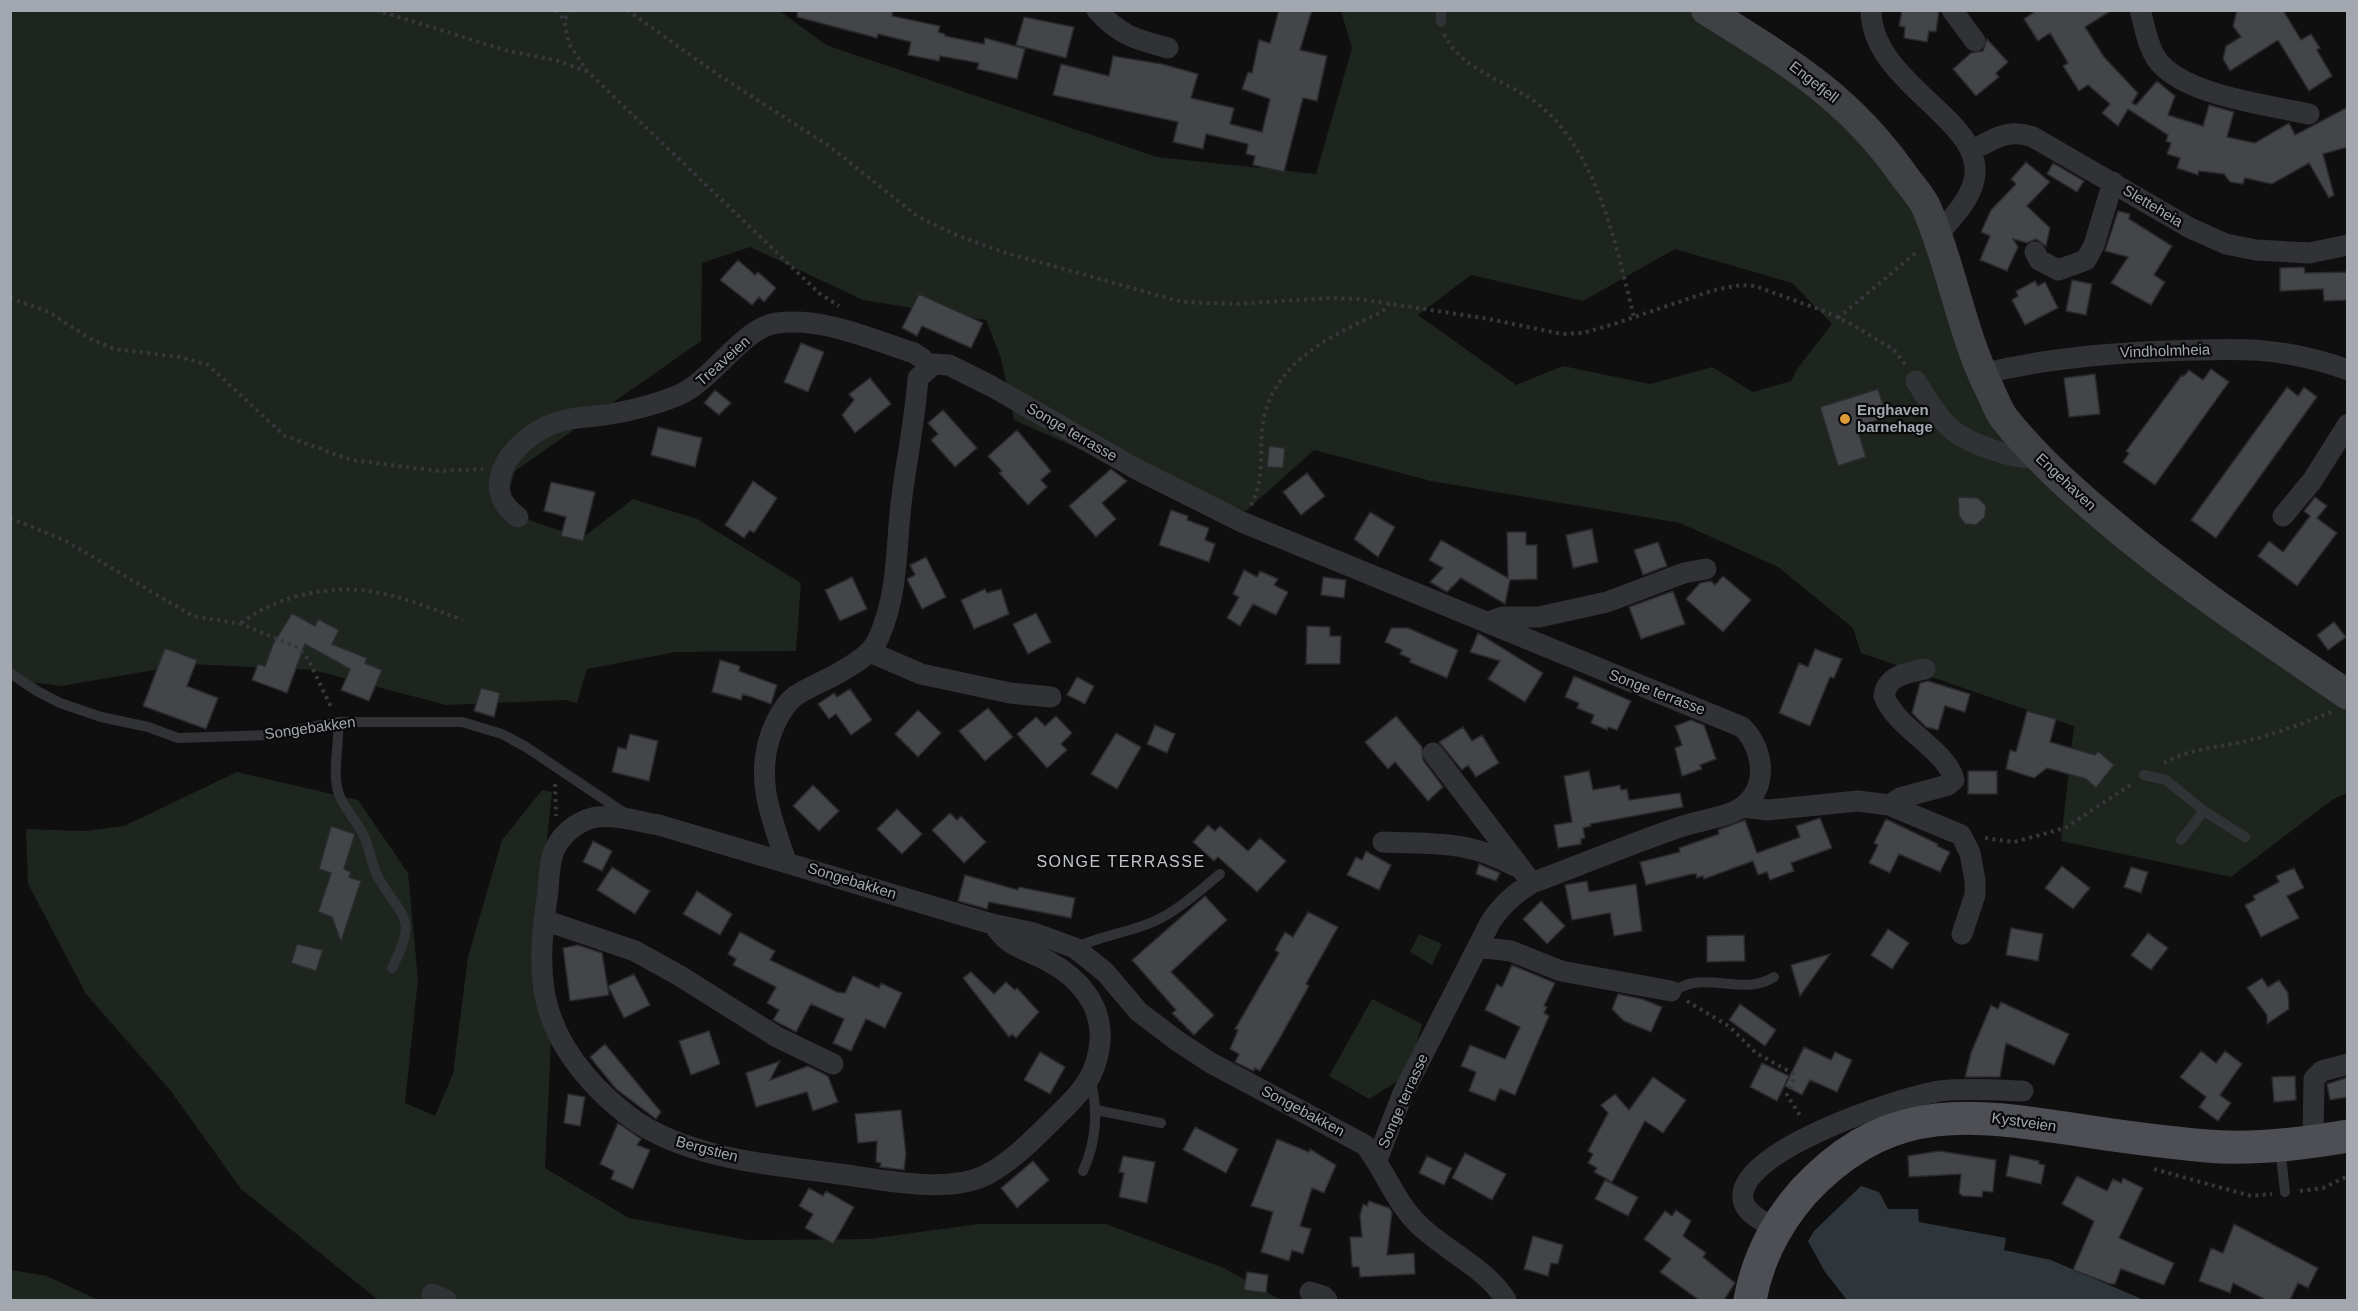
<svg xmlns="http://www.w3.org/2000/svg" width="2358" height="1311" font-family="Arial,sans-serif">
	<rect width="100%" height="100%" fill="#0f0f10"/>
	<path fill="#1e241e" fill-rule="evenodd" d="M11,11H780L826,45L1157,157L1316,174L1352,48L1341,11H1717L1917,169L2014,421L2347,709V793L2332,800L2231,877L2061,841L2074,726L1861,653L1853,628L1778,567L1680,523L1431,481L1314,450L1246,511L1127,470L1014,420L1001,358L986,320L863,300L750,247L702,263L701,341L515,471L503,511L582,538L633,499L697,519L801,583L796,651L676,652L587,669L577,703L565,700L446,705L313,670L188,664L62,686L11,680ZM1675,249L1792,283L1832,324L1797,369L1791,381L1753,392L1712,367L1650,384L1563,366L1516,385L1418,315L1471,275L1583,301Z
		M237,772L358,800L408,873L418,979L405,1103L435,1116L453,1074L468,957L502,840L542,790L552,792L539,916L551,1043L545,1168L629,1218L748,1240L868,1239L979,1224H1106L1224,1268L1281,1300H378L241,1189L170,1090L86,994L28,884L26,829L84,831L124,826Z
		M1419,934L1442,944L1432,965L1410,952Z
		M1372,999L1422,1024L1417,1043L1398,1081L1369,1099L1329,1076Z
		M11,1270L47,1276L98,1300H11Z"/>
	<path fill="#2e363c" d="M1861,1186L1879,1192L1888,1209H1918L1919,1222L2006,1238L2004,1250L2051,1260L2144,1300H1847L1825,1272L1808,1241L1814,1231Z"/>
	<path fill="#434548" stroke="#292a2c" stroke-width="1.5" d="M798,10H893L892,16L940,26L938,32L945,34V36L984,44L985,38L1025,49L1017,79L977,69L979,63L940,56L939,61L908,55L911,42L878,34L877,38L797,17Z
		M1279,10H1312L1300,50L1327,56L1317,101L1303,98L1284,172L1253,165L1255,156L1246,154L1248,144L1206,134L1203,149L1173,142L1178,122L1053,95L1061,64L1109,76L1113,56L1162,64L1198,74L1191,98L1234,108L1230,124L1262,132L1270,99L1242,89L1248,72L1252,73L1259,40L1270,43Z
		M1902,10H1939L1936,32L1929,31L1927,42L1904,38L1905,27L1899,26Z
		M2037,10H2112L2085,27L2104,57L2138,93L2132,103L2136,105L2157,81L2175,96L2168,115L2203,126L2209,105L2234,112L2227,137L2255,143L2289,123L2295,135L2348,107V147L2323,154L2334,195L2329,198L2309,163L2272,184L2245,178L2243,184L2230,182L2224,174L2199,171L2198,175L2177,168L2180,158L2167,154L2171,143L2166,141L2168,135L2128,109L2118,126L2102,113L2110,104L2088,85L2079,91L2063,66L2068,63L2050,33L2038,41L2024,19Z
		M2237,10H2283L2301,40L2311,34L2320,48L2317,50L2332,76L2309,91L2278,40L2230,71L2223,59L2226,46L2241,37L2233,26Z
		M1024,17L1074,27L1066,58L1016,45Z
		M1987,39L2008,62L1996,73L1999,77L1976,96L1953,69L1971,53L1983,51Z
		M2026,162L2050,182L2027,206L2050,228L2046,246L2036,239L2027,243L2013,239L2018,247L2007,271L1980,260L1990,236L1981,232L1991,210L2016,184L2011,179Z
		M2053,163L2084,181L2077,192L2047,174Z
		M2118,211L2130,214L2129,219L2172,246L2154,275L2165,282L2151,305L2111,283L2128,257L2105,251Z
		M738,260L755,275L758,272L776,288L764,302L759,297L752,305L720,280Z
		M2304,267L2305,273L2348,272V300L2324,301L2323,289L2280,291V268Z
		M2072,280L2092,284L2086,315L2066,311Z
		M2035,281L2038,286L2045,282L2058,308L2025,325L2012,300L2018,296L2016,291Z
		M919,294L983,323L971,348L922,326L917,336L902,328Z
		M801,343L824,352L808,392L784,382Z
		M2211,369L2229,382L2155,485L2123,462L2129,453L2126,451L2182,375L2184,376L2189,370L2203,380Z
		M2095,374L2100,414L2069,417L2064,378Z
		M870,378L891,404L855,433L842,415L854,400L849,394Z
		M2287,387L2298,396L2304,387L2317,397L2216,538L2191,520Z
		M1878,389L1887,417L1857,427L1866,457L1838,466L1820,407Z
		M715,390L731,403L719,415L704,403Z
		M943,410L977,448L955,467L931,440L938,434L928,423Z
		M658,427L702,438L695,467L651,455Z
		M1017,430L1051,471L1041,480L1047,487L1028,505L999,473L1002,471L988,456Z
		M1269,446L1285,448L1283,468L1267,467Z
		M1111,469L1127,481L1102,503L1116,519L1096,537L1069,506Z
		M1307,473L1325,496L1301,515L1283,492Z
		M753,481L777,498L754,533L750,530L744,538L725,525Z
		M551,482L595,492L583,541L561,536L566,517L544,511Z
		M1958,497L1978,498L1986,506L1985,517L1976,525L1965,524L1959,516Z
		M2315,497L2327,506L2317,518L2337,533L2297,586L2258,556L2269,541L2283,552L2310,516L2304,511Z
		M1171,510L1188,516L1187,520L1209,528L1205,540L1215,544L1209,562L1159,545Z
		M1370,512L1395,527L1378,557L1354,539Z
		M1592,529L1598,562L1573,568L1566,535Z
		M1507,532H1526V545H1537V579L1510,580L1505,604L1461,578L1447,592L1430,582L1443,568L1429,560L1441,540L1508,578Z
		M1658,542L1667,566L1643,575L1634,550Z
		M926,557L946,597L922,609L907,579L915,575L910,565Z
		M1244,570L1257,577L1260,571L1278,579L1274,585L1288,592L1276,615L1253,604L1240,626L1227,618L1239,597L1233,594Z
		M1723,576L1751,600L1723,632L1686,599L1700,583L1711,581L1715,585Z
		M852,577L867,609L840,621L825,590Z
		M1323,577L1346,580L1344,598L1321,595Z
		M985,589L987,593L1001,589L1009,614L974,629L961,600Z
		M1673,591L1685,624L1641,639L1629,607Z
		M292,613L315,626L318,619L339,630L332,644L367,658L365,663L382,670L369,701L341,690L350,669L305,644L287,693L252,680L258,664L265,666L273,644Z
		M1036,613L1051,642L1028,654L1013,624Z
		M2334,622L2346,637L2328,650L2317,635Z
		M1307,626L1330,627V636H1341L1340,664H1306Z
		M1391,628H1408L1458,650L1447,678L1409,662L1411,659L1400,654L1402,650L1385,642Z
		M1478,633L1543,673L1525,702L1488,679L1500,661L1470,652Z
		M165,648L197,660L187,686L218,698L206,729L143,706Z
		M1815,649L1842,659L1834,678L1830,677L1810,726L1779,713L1799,663L1808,667Z
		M720,660L740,666L739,671L777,685L771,704L743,694L741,700L712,692Z
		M1574,676L1631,701L1617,730L1608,727L1607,730L1591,723L1594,715L1577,708L1579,703L1565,697Z
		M1077,677L1094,686L1085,704L1067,695Z
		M1928,681L1970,694L1965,712L1945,706L1938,730L1926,727L1912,713L1920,683Z
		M481,688L500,693L494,717L474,711Z
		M850,689L872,720L851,735L836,714L829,719L818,704L834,693L837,697Z
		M988,708L1013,737L985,761L959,731Z
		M918,710L941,733L918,757L895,734Z
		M2027,711L2056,719L2050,742L2095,755L2098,751L2114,765L2096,788L2086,779L2047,768L2034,778L2006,769L2010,750L2016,752Z
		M1056,716L1072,733L1061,744L1067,750L1047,768L1017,734L1036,717L1045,726Z
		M1396,716L1422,747L1423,760L1443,787L1428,801L1395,762L1388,769L1365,742Z
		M1691,720L1704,725L1716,759L1700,765L1702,769L1682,776L1675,748L1682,745L1675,726Z
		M1155,725L1175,734L1167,753L1147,744Z
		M1463,727L1472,741L1482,735L1499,763L1476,777L1468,765L1462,770L1439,742Z
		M1116,733L1141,747L1117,789L1091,774Z
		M630,734L658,741L649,781L612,772L618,747L626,749Z
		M1589,771L1593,790L1620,785L1621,790L1627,789L1629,800L1680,793L1683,807L1590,824L1591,826L1583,828L1585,838L1581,839V844L1558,848L1554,825L1572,822L1564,776Z
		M1968,771H1997V794H1968Z
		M813,785L839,811L819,831L793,806Z
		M897,809L922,834L902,854L877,829Z
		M950,813L957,820L961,816L986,842L964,863L932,830Z
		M1820,818L1832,848L1791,863L1794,871L1770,880L1767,872L1758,875L1753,861L1704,879L1703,876L1697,878L1696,874H1692L1646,885L1640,862L1680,852L1679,848L1719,834L1718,830L1745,820L1757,853L1800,837L1796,826Z
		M1886,819L1938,844L1937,846L1950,852L1940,872L1899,854L1890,873L1869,863L1878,845L1874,843Z
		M1208,825L1215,831L1220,826L1248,851L1260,838L1286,861L1257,892L1218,857L1214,861L1193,842Z
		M331,826L355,834L344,869L351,872L349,877L361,881L341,942L332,917L318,912L331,873L319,869Z
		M593,841L612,851L602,871L583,862Z
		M1366,851L1391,865L1379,890L1347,875L1356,857L1362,860Z
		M1479,864L1500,873L1496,881L1476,874Z
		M2062,866L2090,888L2073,909L2045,888Z
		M612,867L650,891L635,914L597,890Z
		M2131,867L2148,872L2141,893L2124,887Z
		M2294,868L2304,888L2287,896L2299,918L2261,937L2245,905L2255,900L2253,896L2279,882L2276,876Z
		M965,875L1018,890L1019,887L1075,898L1071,918L989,902L987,909L958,901Z
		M1587,881L1589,892L1636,884L1642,931L1614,936L1610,913L1572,920L1565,885Z
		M697,891L732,914L720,935L683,914Z
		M1205,896L1227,920L1171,972L1214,1015L1194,1035L1172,1013L1176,1010L1132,960Z
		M1541,901L1565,926L1547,944L1523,919Z
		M1308,912L1338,927L1306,984L1309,986L1277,1043L1260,1071L1255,1068L1253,1071L1235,1062L1239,1054L1230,1049L1238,1030L1235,1029L1279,953L1275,950L1285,932L1293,937Z
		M2011,928L2043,934L2038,961L2006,955Z
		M1888,929L1909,943L1892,969L1871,955Z
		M740,932L775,951L770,960L837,992L845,993L853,976L879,988L881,983L902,993L885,1028L866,1019L851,1051L833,1043L844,1019L811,1004L796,1032L773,1020L779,1010L767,1003L776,987L733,965L736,959L728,954Z
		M2148,933L2168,948L2151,970L2131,955Z
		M1744,935L1745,961L1707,962V936Z
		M297,944L323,950L316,971L291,963Z
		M578,945L602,953L609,995L570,1001L563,948Z
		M1830,954L1800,996L1791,965Z
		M1512,965L1555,983L1544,1006L1547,1007L1544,1013L1549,1016L1515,1095L1500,1089L1495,1101L1469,1091L1476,1072L1461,1066L1470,1045L1505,1059L1520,1027L1485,1010L1497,984L1502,987Z
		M971,972L994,994L1006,982L1015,990L1017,988L1039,1012L1016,1038L1012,1034L1009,1037L963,978Z
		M634,974L650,1005L624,1018L608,986Z
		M2262,978L2268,987L2279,980L2288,993L2289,1009L2267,1024V1015L2247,988Z
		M1618,994L1642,999L1662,1007L1651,1032L1624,1021L1612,1009Z
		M2001,1002L2069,1034L2054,1065L2006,1043L2000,1077H1965L1971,1053L1991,1005L1998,1009Z
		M1740,1004L1776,1030L1765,1046L1729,1020Z
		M709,1031L720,1064L691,1075L679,1041Z
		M605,1044L661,1112L656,1119L616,1089L590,1057Z
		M1804,1047L1831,1060L1835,1052L1852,1060L1837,1092L1810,1080L1802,1095L1785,1086Z
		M2201,1051L2216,1063L2225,1051L2242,1064L2220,1095L2231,1103L2218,1121L2199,1107L2206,1097L2180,1077Z
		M1040,1052L1065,1067L1050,1094L1024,1080Z
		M780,1061L770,1080L808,1066L828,1076L838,1102L813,1111L807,1092L756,1107L746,1073Z
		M1762,1063L1789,1076L1777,1101L1750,1087Z
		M2295,1076L2296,1100L2274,1102L2272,1077Z
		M1653,1077L1686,1100L1663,1133L1645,1121L1612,1182L1594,1172L1597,1168L1588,1163L1593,1154L1588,1151L1608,1113L1601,1105L1615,1094L1629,1110Z
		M2348,1077V1097L2330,1100L2327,1084Z
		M568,1094L585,1097L580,1126L564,1123Z
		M901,1110L906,1154L904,1170L880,1167L881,1163L876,1162L877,1141L858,1143L855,1114Z
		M618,1123L641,1139L637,1145L650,1150L633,1189L611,1179L614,1171L600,1164Z
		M1195,1127L1238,1149L1226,1173L1183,1150Z
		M1277,1139L1309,1152L1310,1149L1336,1165L1324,1193L1312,1188L1300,1226L1311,1229L1303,1254L1292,1250L1289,1261L1261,1252L1273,1212L1251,1206Z
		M1939,1151L1996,1160L1993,1192L1983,1191L1982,1197L1963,1196L1959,1193L1961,1174L1909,1177L1908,1156Z
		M1465,1153L1506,1174L1492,1200L1452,1178Z
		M2010,1155L2039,1161V1164L2045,1165L2041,1184L2006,1176Z
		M1123,1156L1155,1162L1147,1203L1119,1197L1124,1173L1119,1172Z
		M1427,1156L1452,1168L1444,1185L1419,1173Z
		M1033,1161L1049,1180L1017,1208L1001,1188Z
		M2077,1176L2107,1191L2113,1179L2121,1183L2123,1178L2143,1188L2119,1238L2174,1263L2164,1285L2121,1269L2115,1284H2110L2073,1270L2094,1221L2062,1204Z
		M1605,1180L1638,1197L1628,1216L1595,1199Z
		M809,1188L823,1196L826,1191L854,1207L833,1244L805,1228L813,1214L799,1206Z
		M1369,1201L1389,1208L1392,1212L1387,1255L1414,1253L1415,1274L1360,1277L1359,1267H1352L1350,1237H1362L1360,1215L1363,1204L1367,1206Z
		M1676,1210L1691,1221L1683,1236L1706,1253L1703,1257L1735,1283L1724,1300H1699L1660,1272L1671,1259L1644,1239L1665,1211L1672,1216Z
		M2234,1224L2318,1268L2308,1288L2298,1283L2290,1300H2266L2233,1283L2230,1293L2199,1281L2211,1248L2223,1253Z
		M1533,1236L1563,1245L1558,1264L1551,1263L1548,1276L1524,1269Z
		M1247,1272L1268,1275L1266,1293L1244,1290Z"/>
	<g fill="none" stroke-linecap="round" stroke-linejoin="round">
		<path stroke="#37383c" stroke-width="4" stroke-dasharray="3 4.5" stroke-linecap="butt" d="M376,10L508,51L555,60L586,71
			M556,10L564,20
			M571,10L564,20L569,44L587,71L819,293L839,306
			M627,10L717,74L829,146L917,216L956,235L1003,252L1182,302L1235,304L1331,298L1359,299L1489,319L1562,334L1583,333L1617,323L1714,290L1741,285L1755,286L1824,311L1851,324L1893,349L1906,365
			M1444,34C1461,70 1503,79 1534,101C1597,147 1616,246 1634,317
			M10,298L49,312L89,338L114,349L180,357L208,365L285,436L351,460L439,471L483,469
			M1838,318L1918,251
			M1251,505C1264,482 1260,454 1262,428C1270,364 1329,336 1382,312L1389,304
			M10,518L64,540L193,616L241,624L297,647L308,659L331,707
			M241,623C260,609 276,602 298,596C364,579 402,598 463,620
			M2164,763C2190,748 2222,747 2250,740C2278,733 2305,723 2331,712
			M555,784L556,816
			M1985,838L2014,842L2065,828L2133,783
			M1687,1001L1730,1027L1756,1053L1792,1073L1794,1079L1787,1095L1801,1117
			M2154,1169L2251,1196L2272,1194
			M2300,1191L2323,1188L2348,1176"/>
		<path stroke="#313235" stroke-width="10" d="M1441,22V10
			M10,673L37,691L60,703L101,717L148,727L178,738L268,735L338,722H462L502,734L526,747L626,814
			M338,722C340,745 330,778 341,799C347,811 357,822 363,834C370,848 371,864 378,877C402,920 419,915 392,968
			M2144,775L2166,780L2204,811L2245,837
			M2181,840L2204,811
			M1075,948C1101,935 1129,933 1155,921C1179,910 1200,890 1220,874
			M1671,991C1678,989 1686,984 1694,983C1722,979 1748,993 1774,977
			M1096,1110L1161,1123
			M2280,1148L2285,1192
			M1083,1171C1096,1143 1099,1110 1090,1080"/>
		<path stroke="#313235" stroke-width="21" d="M1097,10C1119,35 1137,40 1168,48
			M1871,10C1871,86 1993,122 1973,184C1967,204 1949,221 1936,237
			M1952,10L1975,41
			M2140,10C2145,27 2147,44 2156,58C2180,95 2268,105 2309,114
			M1971,151C1993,139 2009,128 2033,137L2190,228L2226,244L2256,250L2309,253L2348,245
			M2035,252L2039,260L2058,270L2086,260L2094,245L2113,182
			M1982,374C2043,359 2105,353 2167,351C2235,348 2282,346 2348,370
			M1916,381C1926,397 1935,414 1949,427C1964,442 2010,458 2032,458L2036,455
			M2283,516L2312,481L2348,424
			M518,517C504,507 497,496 500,479C504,454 532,431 555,423C571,417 588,417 605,415C630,411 655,405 679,395C712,381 743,327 777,323C823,317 871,339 914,353L923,359L927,368
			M1488,622L1503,617H1539L1607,602L1684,573L1706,569
			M870,652L921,674L1010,693L1051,697
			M1433,753L1532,883
			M1889,805L1900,798L1948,785L1954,780C1948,751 1896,728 1884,696C1887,675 1907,673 1925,669
			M1742,807L1768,810L1858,801L1889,805L1961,835L1970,853L1975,880V895L1962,934
			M1383,842C1436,844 1466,840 1515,866
			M786,861C771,817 755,779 771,734C776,720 783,706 795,696C807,688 822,682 835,675C852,665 871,656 879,637C898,594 896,549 901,504C906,462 915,421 918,378L934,364L949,365L991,386L1138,470L1242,522L1742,727C1763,747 1770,787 1742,807C1725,819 1697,820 1677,828C1628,845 1580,865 1532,883C1514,894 1503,904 1491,921L1403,1093L1377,1160
			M544,920L635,951L680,976L777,1037L833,1064
			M992,924C997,929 1002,936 1007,940C1019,949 1035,954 1048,961C1079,978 1103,1005 1100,1042C1097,1070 1087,1086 1067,1106C1042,1130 1016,1160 984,1176C943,1195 875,1178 832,1173C768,1165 683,1157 630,1117C598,1093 566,1058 552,1020C536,980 542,933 548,891C549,878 549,863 554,851C560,837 572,826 586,820C608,811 637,822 659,825L992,924L1034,933L1075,948L1105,972L1139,1012L1176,1040L1211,1063L1365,1145C1385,1170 1395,1202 1419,1225C1446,1251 1486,1268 1506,1300
			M1478,947L1511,951L1561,971L1671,991
			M2313,1142L2314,1079L2322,1071L2348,1064
			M1775,1229C1765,1222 1748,1215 1744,1203C1727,1153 1904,1096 1940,1091C1967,1088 1995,1090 2023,1091
			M1310,1292L1323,1296L1327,1300
			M432,1294L446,1300"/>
		<path stroke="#3f4145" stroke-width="30" d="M1706,10C1785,60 1846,94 1902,173C1910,185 1922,196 1927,209C1952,267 1961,331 1989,388C1994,398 1998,410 2004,418C2034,456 2068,487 2104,517C2181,583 2265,638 2348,695"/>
		<path stroke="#4d4f54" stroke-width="33" d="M1750,1300C1758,1255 1782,1211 1816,1179C1895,1103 1972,1114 2072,1129C2117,1136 2162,1142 2207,1146C2254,1150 2302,1144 2348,1136"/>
	</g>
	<circle fill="#df9a38" stroke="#0a0a0b" stroke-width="2" cx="1845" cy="419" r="6"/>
	<g text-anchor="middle" stroke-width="4.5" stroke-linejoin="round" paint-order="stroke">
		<g font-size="15" fill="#a2a7b0" stroke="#0a0a0b">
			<text transform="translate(1814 82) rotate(38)" y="5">Engefjell</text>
			<text transform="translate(2153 206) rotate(31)" y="5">Sletteheia</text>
			<text transform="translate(2165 351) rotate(-2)" y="5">Vindholmheia</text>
			<text transform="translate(723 361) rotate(-42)" y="5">Treaveien</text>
			<text transform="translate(1072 432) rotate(30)" y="5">Songe terrasse</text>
			<text transform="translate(2066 482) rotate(43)" y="5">Engehaven</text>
			<text transform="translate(1657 692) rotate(21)" y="5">Songe terrasse</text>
			<text transform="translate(310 728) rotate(-8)" y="5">Songebakken</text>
			<text transform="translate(852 881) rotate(17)" y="5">Songebakken</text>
			<text transform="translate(1403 1101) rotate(-66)" y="5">Songe terrasse</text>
			<text transform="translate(1303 1111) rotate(28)" y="5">Songebakken</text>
			<text transform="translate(2024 1122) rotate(8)" y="5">Kystveien</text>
			<text transform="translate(707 1149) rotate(15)" y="5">Bergstien</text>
		</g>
		<g font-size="15" font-weight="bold" fill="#a2a7b0" stroke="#0a0a0b" text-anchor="start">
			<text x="1857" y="415">Enghaven<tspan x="1857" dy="17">barnehage</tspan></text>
		</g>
		<g font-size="16" letter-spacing="1.5" fill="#c2c6cc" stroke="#0a0a0b">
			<text x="1121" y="867">SONGE TERRASSE</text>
		</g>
	</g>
	<rect width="2358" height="1311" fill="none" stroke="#a2a7b0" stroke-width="24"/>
</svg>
